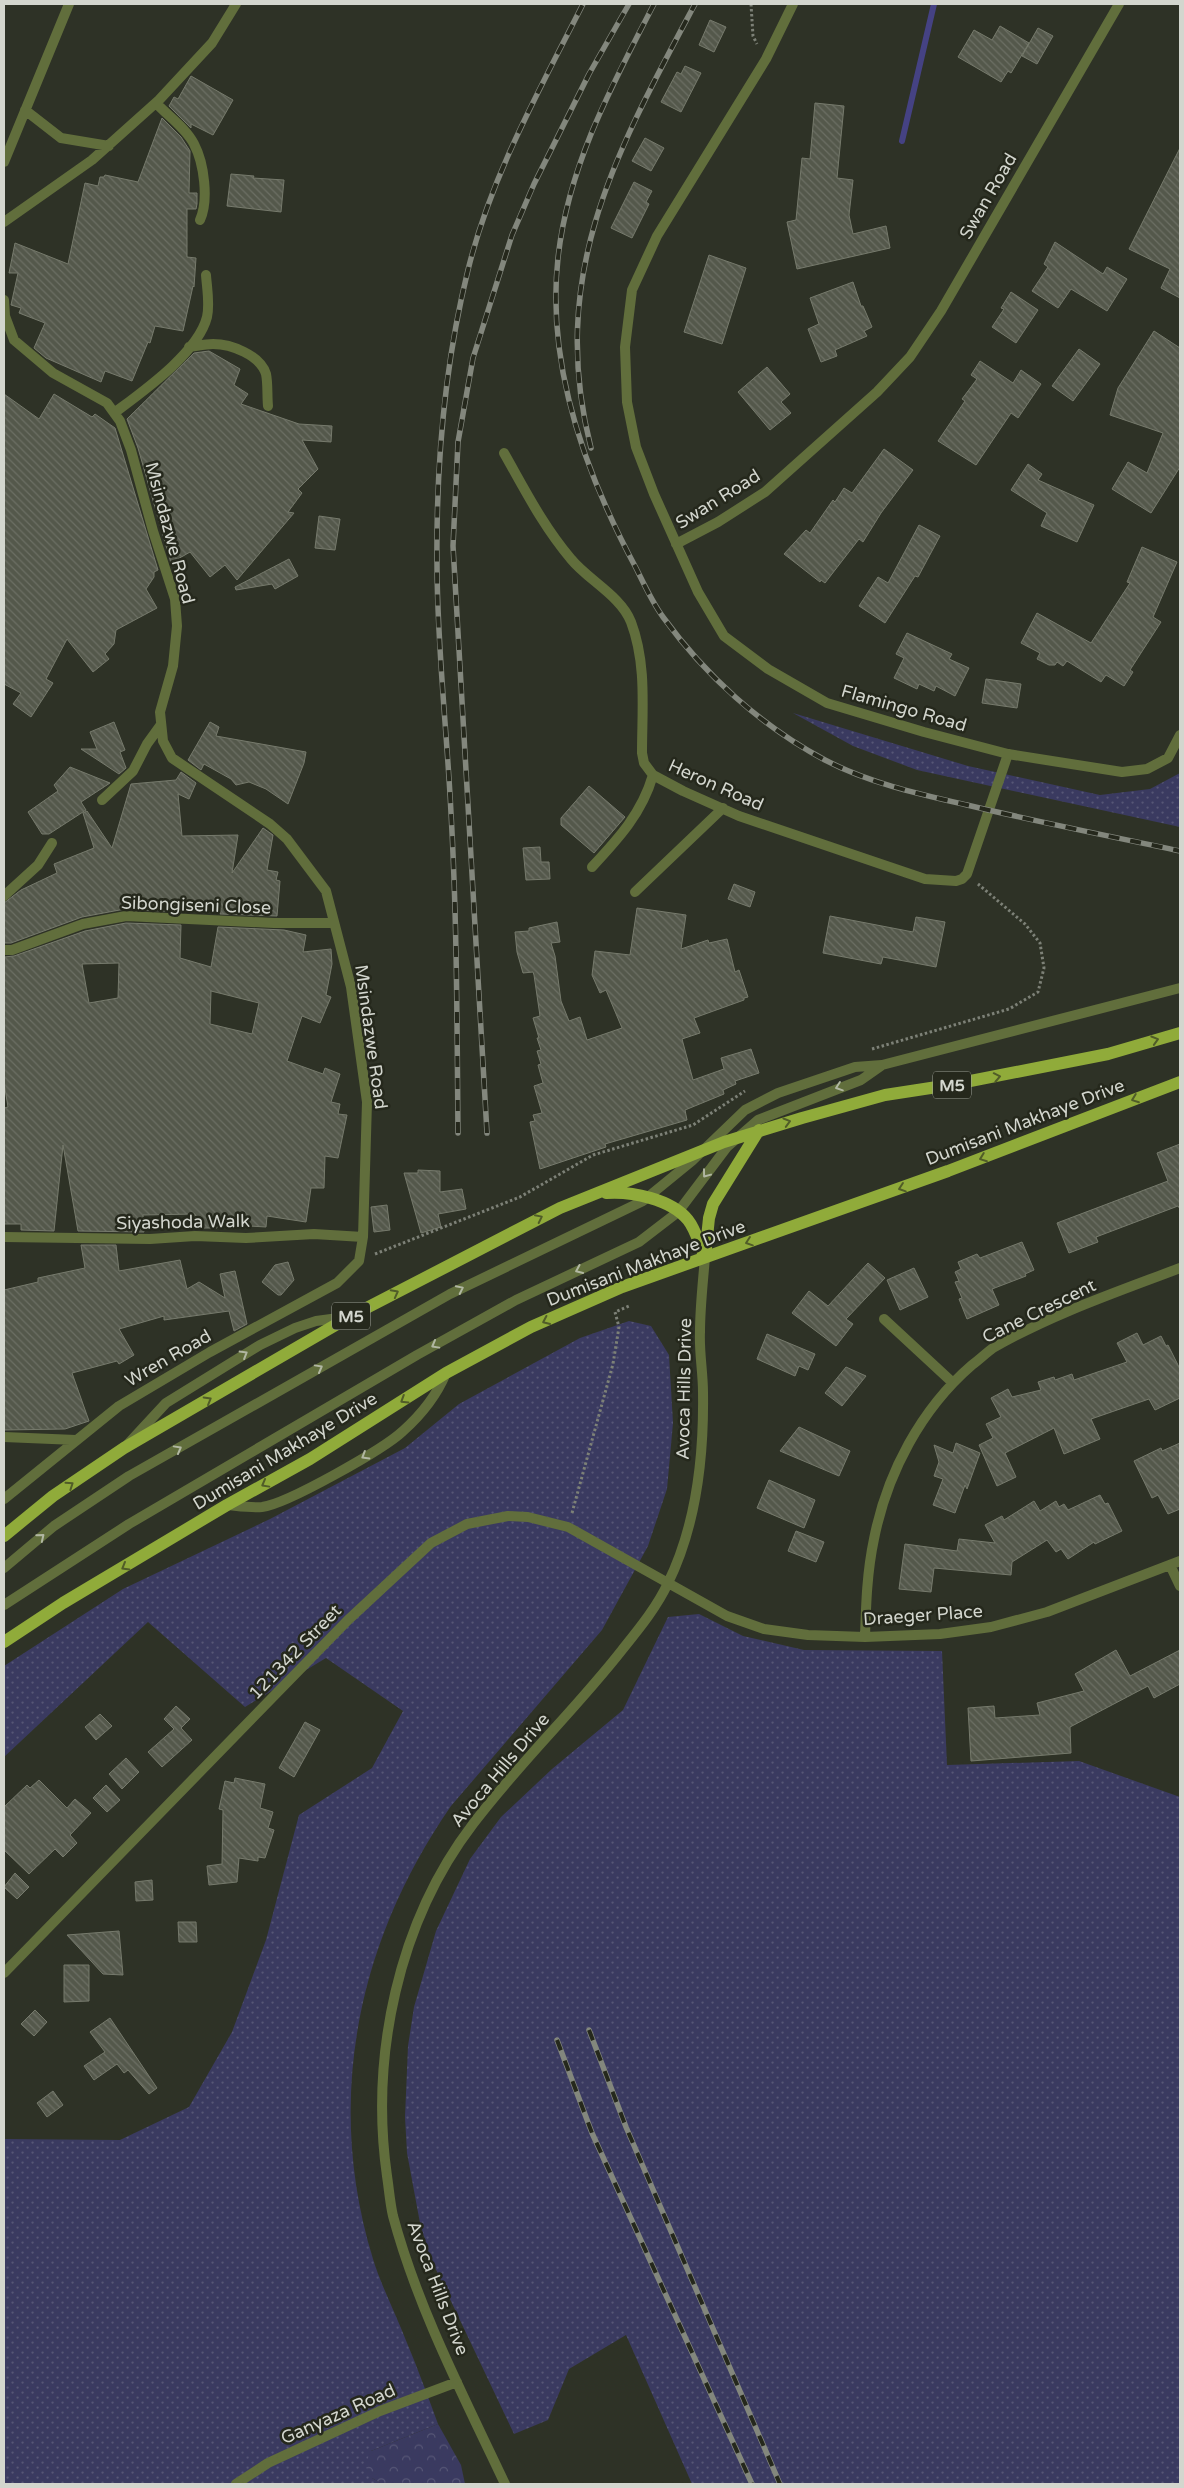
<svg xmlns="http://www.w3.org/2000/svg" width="1184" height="2488" font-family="'Varela Round',sans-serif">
	<defs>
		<pattern id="grass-dots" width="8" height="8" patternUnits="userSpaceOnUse" patternTransform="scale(1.25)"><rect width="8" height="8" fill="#3a3a60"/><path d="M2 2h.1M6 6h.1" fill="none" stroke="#565676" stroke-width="1.8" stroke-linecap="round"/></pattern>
		<pattern id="forest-crowns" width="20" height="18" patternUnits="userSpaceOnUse" patternTransform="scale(1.25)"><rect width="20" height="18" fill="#3a3a60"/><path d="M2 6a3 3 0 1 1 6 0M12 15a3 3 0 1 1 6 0" fill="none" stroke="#565676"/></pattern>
		<pattern id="building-back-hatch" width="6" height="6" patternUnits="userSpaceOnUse" patternTransform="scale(1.25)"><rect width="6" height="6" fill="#54584b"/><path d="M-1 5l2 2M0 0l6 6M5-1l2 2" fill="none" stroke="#6c6f64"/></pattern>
	</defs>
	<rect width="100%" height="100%" fill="#2e3226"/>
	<path fill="url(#grass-dots)" d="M793,713L968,766L1100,795L1150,789L1180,773V827L917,770L853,746Z
		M629,1321L651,1326L669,1355L673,1423L667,1489L648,1546L602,1630L451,1806C358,1940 324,2100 373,2259C382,2288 396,2314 407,2343C418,2369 428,2397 438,2424L371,2451L372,2478L382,2484H4V2139L120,2140L189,2107L232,2032L266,1940L299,1815L372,1768L403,1711L326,1658L245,1707L148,1622L4,1757V1666L123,1589L270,1519L405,1448L459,1404L580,1338Z
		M699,1614L743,1636L804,1650L942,1651L947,1765L1079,1761L1180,1797V2484H692L626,2335L569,2369L548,2420L514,2434L430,2257L420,2223L407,2153L405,2117L408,2046L414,2007L436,1931L470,1859L501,1817L552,1769L623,1710L668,1617Z"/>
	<path fill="url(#forest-crowns)" d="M438,2424L461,2465L465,2484H382L372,2478L365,2465L371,2451Z"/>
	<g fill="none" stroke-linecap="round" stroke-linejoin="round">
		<path stroke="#454283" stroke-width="6" d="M902,141L934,4"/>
	</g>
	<path fill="url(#building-back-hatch)" stroke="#767a6c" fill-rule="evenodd" d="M710,20L726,27L714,52L699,45Z
		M1000,26L1029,43L1011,73L1008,71L1001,82L958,57L974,30L992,40Z
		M1038,28L1053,36L1037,64L1022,56Z
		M685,66L701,73L681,112L661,102L677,72L681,74Z
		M191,76L233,100L213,135L191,124V128L169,106L174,97L178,99Z
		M815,103L844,106L837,178L853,180L849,215L853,234L886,226L890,248L797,269L787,222L796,220L802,158L810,159Z
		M162,118L181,137L190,151L189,193H197V204L196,209H187V257L196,258L194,287L193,286L183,331L155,326L150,343L148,342L132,381L105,371L101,382L46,358L34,348L45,323L19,313L21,308L11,305L18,273H9L15,243L68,264L85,183L98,186L100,177H104L105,175L138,182Z
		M645,138L664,148L651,171L632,161Z
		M1180,148V298L1161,288L1170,269L1129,249Z
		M231,174L254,176L253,178L284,180L281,212L227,206Z
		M634,182L652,191L646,202L649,204L632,238L611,228Z
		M1055,242L1103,274L1107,267L1127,279L1107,311L1071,289L1058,308L1032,291L1048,267L1044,264Z
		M709,255L746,268L722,344L684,332Z
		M853,282L861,306H863L872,327L864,331L867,336L835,350L837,356L821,362L808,329L819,324L810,298Z
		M1011,292L1038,310L1016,343L992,327L1004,309L1001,308Z
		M1154,331L1180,348V467L1151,513L1112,489L1128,462L1147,473L1163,433L1110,415L1118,388Z
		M1079,349L1100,364L1073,401L1052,386Z
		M209,351L240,369L234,385L248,394L241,404L299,424L332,426L331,442L302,440L318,469L298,489L302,493L288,512L294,513L237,580L225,565L210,577L190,552L171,563L138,448L127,419L194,353Z
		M980,361L1013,383L1021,370L1041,384L1018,418L1011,413L976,465L938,441L965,401L962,399L977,379L971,375Z
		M767,367L790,394L781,402L791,413L770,430L738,392Z
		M4,394L39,419L54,394L92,417L95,414L115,428L158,570L154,572V577L146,589L157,608L116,630L114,644L105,654L109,659L93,672L67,639L46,679L53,683L31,717L13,704L21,693L4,684Z
		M884,449L913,470L881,513L863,542L859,539L825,583L821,580L820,582L784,554L806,530L810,533L833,500L835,502L844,488L852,493Z
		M1028,464L1042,474L1038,480L1094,505L1077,542L1041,526L1047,513L1011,490Z
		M319,516L340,519L335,550L315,548Z
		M919,525L940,536L918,577L915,576L885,623L859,606L878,577L888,583Z
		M1142,547L1177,562L1153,617L1161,622L1130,670L1133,672L1124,686L1106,675L1101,682L1067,661L1063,666L1057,662L1055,665H1049L1037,659L1040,653L1021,643L1037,613L1091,643L1130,583L1127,582Z
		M289,559L298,576L275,589L272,584L236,590L235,587Z
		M907,633L952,654L949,659L969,668L955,696L936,686L934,691L919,684L917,689L894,678L904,658L896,654Z
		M986,679L1021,684L1017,708L982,703Z
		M114,722L125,750L120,752L126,768L119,774L81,749H97L90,732Z
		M210,722L219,727L216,736L306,752L304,763L288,804L266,789L249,782L236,785L231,779L204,764L201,770L188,760Z
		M70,767L110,783L81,802L86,810L49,834H42L28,812L58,791L54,785Z
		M181,772L196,783L189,799L178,794L182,836L238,835L232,873L263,828L273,835L267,870L278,872L276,880L280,881L277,916L220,914L221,908L181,904V912L125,909L82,917L11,943H4V903L21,890L57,873L54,864L94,848L83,813L87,811L112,848L131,784L176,780Z
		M589,786L625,817L594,853L561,825V818Z
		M540,847L541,862H549L550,879L526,880L523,848Z
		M734,884L755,892L750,907L728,899Z
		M637,908L686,915L681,949L708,940L709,943L727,939L735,972L739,970L748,997L744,998V1000L694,1018L700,1033L682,1039L693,1080L724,1069L721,1058L751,1049L759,1073L735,1081L736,1084L723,1090L724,1094L685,1110L687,1120L605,1144L606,1147L540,1169L530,1122L535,1121L533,1115L542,1113L534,1086L543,1083L538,1065L541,1064L537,1051L541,1050L537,1038H539L533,1018L540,1016L534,975L533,972L523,973L517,952L515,932L529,931V928L557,922L560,942L551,943L555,956L561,1001L569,1021L580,1017L587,1040L622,1028L606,990L600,993L592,975L595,951L630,955Z
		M830,916L913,932L916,917L945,922L936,967L883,957L881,964L823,953Z
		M126,923L181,925L180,958L211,967L218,927L284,930L306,935L303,952L331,949L332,964L326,995L331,997L320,1023L302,1016L287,1061L323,1074L325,1068L340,1074L331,1102L340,1104L338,1114L347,1115L338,1158L325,1156L324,1188H311L306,1222L267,1216L266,1227L217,1224V1228H195V1214L143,1215L144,1232L78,1231L63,1145L54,1231L21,1230V1224H4V1108L8,1107L4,1083V957L14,956L85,931ZM119,963L118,998L89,1003L82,964ZM211,991L259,1003L252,1034L210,1024Z
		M1180,1144V1209L1178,1206L1096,1237L1098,1242L1069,1253L1057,1223L1168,1181L1157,1153Z
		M418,1170L440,1171V1192L462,1189L466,1209L438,1214L441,1227L421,1233L404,1173H418Z
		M387,1205L390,1230L374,1232L371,1207Z
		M1022,1242L1034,1270L1025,1274L1026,1276L992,1289L999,1305L967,1319L959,1299L962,1298L955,1282L959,1281L955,1272L961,1269L958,1262L977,1254L980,1258Z
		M81,1245H116L119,1271L180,1260L187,1289L199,1282L225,1298L220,1274L235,1271L247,1324L234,1331L229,1311L164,1320V1316L119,1329L134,1355L119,1364L117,1361L72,1373L89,1421L65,1429L4,1430V1290L38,1282V1278L85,1268Z
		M288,1262L294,1280L281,1295H278L262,1282L275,1265Z
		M868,1263L885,1278L846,1319L853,1324L836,1346L792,1313L809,1291L828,1306Z
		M914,1268L928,1297L900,1310L887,1280Z
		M1137,1333L1143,1345L1161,1336L1166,1346L1168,1345L1180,1369V1398L1155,1410L1149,1399L1091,1419L1100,1439L1064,1454L1054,1428L1005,1453L1016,1477L997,1486L979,1445L993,1438L986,1424L1001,1417L991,1398L1008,1389L1012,1397L1041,1390L1038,1382L1054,1377L1055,1380L1072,1374L1074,1380L1127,1362L1117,1343Z
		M767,1334L815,1354L808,1370L799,1366L795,1376L757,1359Z
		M846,1367L866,1376L842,1406L825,1393Z
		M799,1427L850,1451L839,1476L780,1451Z
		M956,1443L980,1453L967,1489L965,1485L955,1513L933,1505L943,1479L934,1476L939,1462L934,1445L953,1453Z
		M1180,1443V1509L1168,1514L1158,1495L1152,1498L1134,1461L1161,1448L1162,1451Z
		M769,1480L815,1500L804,1528L757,1508Z
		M1100,1495L1105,1504L1108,1503L1122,1531L1095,1544L1094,1542L1068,1559L1061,1549L1056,1552L1047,1540L1012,1562L1011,1575L934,1568L931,1592L899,1589L905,1544L957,1551L959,1539L995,1543L985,1525L1002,1516L1004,1520L1034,1501L1040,1511L1056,1501L1059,1507L1064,1504L1068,1510Z
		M796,1531L824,1542L816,1562L788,1551Z
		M1116,1650L1130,1676L1180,1650V1684L1154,1698L1148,1686L1070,1727L1071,1753L971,1761L968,1708L994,1706L995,1718L1040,1715L1037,1703L1084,1691L1075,1674Z
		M176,1706L190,1719L181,1728L192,1740L162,1767L148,1752L174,1729L164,1719Z
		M100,1714L112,1726L96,1740L85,1727Z
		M305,1722L320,1730L294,1777L279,1768Z
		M126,1758L139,1772L122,1789L109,1774Z
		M235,1778L265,1784L260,1808L273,1812L268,1828L274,1830L265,1858L258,1857V1861L239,1858L237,1882L209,1885L207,1866L222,1864L223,1810L219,1809L225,1781L234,1783Z
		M39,1780L67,1808L75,1799L91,1813L70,1835L77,1843L63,1857L55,1849L29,1874L4,1850V1807L27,1785L30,1788Z
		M106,1785L120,1800L107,1812L93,1798Z
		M15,1873L29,1887L17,1899L4,1887Z
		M152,1880L153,1900L136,1901L135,1882Z
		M178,1922H196L197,1942H179Z
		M119,1931L123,1975L103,1974L67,1935Z
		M64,1965H89V2001L64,2002Z
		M35,2010L47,2022L34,2036L21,2024Z
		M110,2018L157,2088L149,2094L128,2070L124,2073L117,2064L94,2080L84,2066L105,2052L90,2032Z
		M53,2091L63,2105L47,2117L37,2103Z"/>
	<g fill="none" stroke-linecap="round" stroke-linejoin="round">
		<path stroke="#7d8177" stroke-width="3" stroke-dasharray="2.5 2.5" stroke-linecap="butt" d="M751,4L753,36L757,44
			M872,1049L1009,1009L1038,992L1044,968L1040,943L1025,924L978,884
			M375,1254L520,1197L593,1155L693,1125L745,1091
			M572,1513L613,1364L619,1327L615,1312L629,1306"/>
		<path stroke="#616e3c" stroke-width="10" d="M504,453C525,490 543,526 571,559C588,580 621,596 631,622C647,664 642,710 642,753L644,763L653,775L683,791L739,816L925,879L956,881L962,879L967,874L1008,754
			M592,867C619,838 642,813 653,775
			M635,892L723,808
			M128,1444L166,1403L260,1345L295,1328L316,1321L346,1317
			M227,1505C238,1506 251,1508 262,1507C287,1504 384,1449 403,1431C422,1414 436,1397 446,1373
			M4,1568L54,1526L129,1476L450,1294L643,1201L692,1161L745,1110L778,1093L855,1067L882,1065L1180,988
			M4,1605L129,1524L417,1355L516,1300L639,1242L678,1212L727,1147L758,1120L861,1080L881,1066"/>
		<path stroke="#616e3c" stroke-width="10" d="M793,4L766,59L657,236L632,290L625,347L627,402L636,447L654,494L698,592L724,636L768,669L827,703L924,732L1008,754L1122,772L1147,769L1168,758L1180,735
			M156,103C168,116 186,128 194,144C204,163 209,200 200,220
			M25,110L61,138L109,146
			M4,162L69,4
			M4,222L92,160L159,100L212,43L236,4
			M4,300L5,316L14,340L53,373L107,403L120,421L131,450L153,531L175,599L177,626L173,666L160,712L163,741L172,758L270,824L287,839L326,891L351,987L367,1102L363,1237L359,1261L337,1283L210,1352L119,1406L4,1499
			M189,347C197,346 205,344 213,344C231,344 260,355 266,374C268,383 267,396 268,406
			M114,413C142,392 198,353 207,317C210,304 207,289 206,275
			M676,544L718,522L765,492L877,392L910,357L941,311L1119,4
			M102,800L133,771L147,744L160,726
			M4,896L38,865L52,843
			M4,950H12L83,924L126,916L274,923H333
			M4,1237L150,1239L195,1236L246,1238L314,1234L363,1237
			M884,1319L952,1382
			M4,1437L76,1440
			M1170,1565L1180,1586
			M865,1637C866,1604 867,1572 874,1539C887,1473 921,1409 972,1365C979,1360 986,1353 993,1348C1052,1314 1117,1292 1180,1268
			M4,1973L348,1620L431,1543L467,1524L508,1516L528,1517L568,1527L727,1616L764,1629L808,1635L865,1637L940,1634L991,1627L1047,1612L1180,1561
			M236,2484L268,2463L380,2411L457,2382
			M505,2484C464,2397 418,2309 393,2216C390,2203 389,2189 387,2176C370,2056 398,1922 473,1824C519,1763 575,1710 622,1650C638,1630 657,1607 668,1583C697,1524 704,1457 703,1392C703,1372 699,1352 700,1332C700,1307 703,1282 705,1257"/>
		<path stroke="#90ab3a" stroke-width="12" d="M606,1193C631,1191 671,1199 688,1220C696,1230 699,1244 704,1255
			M705,1257L709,1218L713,1204L759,1130
			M4,1536L53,1496L124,1448L351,1316L560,1208L724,1142L802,1118L885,1095L950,1085L1108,1054L1180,1033
			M4,1642L63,1603L227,1505L310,1459L446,1373L531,1327L622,1287L948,1171L1180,1082"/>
		<defs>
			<path id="rail" d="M654,4C612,85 568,166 558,258C546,365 586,475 636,568C644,584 652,602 663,617C705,675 761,726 825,760C869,783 919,794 967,805C1038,822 1109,836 1180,851
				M591,448C547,275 616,152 695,4
				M458,1133C457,1026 457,920 451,813C447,730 437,647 437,564C436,464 444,367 468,270C491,176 540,89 583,4
				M487,1133L453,546L458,442L473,358L512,235L534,184L589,74L629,4
				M589,2030L626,2127L780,2484
				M557,2040L592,2133L752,2484"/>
		</defs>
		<use href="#rail" stroke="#83877d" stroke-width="5.5"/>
		<use href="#rail" stroke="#25281c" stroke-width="4" stroke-dasharray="11" stroke-linecap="butt"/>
	</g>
	<defs><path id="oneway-chevron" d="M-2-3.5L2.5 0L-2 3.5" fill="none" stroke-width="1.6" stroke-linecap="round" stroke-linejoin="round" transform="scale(1.25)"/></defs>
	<g stroke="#505c28">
		<use href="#oneway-chevron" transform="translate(1155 1040) rotate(-17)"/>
		<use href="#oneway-chevron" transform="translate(997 1077) rotate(-11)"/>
		<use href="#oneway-chevron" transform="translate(1135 1099) rotate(159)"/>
		<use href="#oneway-chevron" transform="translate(787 1122) rotate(-16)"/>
		<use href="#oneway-chevron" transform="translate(983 1158) rotate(159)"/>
		<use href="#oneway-chevron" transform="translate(902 1188) rotate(161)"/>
		<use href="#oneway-chevron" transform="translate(539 1218) rotate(-26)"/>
		<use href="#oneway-chevron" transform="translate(749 1242) rotate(161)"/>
		<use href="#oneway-chevron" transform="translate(395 1293) rotate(-28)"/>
		<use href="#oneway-chevron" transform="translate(546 1321) rotate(155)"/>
		<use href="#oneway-chevron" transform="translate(208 1400) rotate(-30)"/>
		<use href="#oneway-chevron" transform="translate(404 1400) rotate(148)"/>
		<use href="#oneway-chevron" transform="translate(265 1484) rotate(151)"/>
		<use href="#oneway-chevron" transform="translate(70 1485) rotate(-34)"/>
		<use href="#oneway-chevron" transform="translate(125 1567) rotate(150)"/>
	</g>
	<g stroke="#b1b7a2">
		<use href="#oneway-chevron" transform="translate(839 1087) rotate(161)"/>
		<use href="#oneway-chevron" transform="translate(706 1174) rotate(127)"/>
		<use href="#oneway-chevron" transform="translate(579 1270) rotate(156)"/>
		<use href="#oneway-chevron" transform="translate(460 1289) rotate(-26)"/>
		<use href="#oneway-chevron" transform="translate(435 1345) rotate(151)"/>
		<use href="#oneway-chevron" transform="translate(244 1354) rotate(-31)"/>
		<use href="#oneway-chevron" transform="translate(319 1368) rotate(-29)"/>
		<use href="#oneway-chevron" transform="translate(178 1449) rotate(-29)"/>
		<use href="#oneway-chevron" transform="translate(365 1456) rotate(149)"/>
		<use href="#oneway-chevron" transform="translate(41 1537) rotate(-39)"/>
	</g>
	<g text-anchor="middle" stroke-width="5" stroke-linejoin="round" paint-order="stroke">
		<g fill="#25281c" stroke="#9fa299" stroke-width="1">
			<rect x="933" y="1071.5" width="38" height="27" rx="4"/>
			<rect x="332" y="1302.5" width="38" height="27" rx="4"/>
		</g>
		<g font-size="16" font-weight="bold" fill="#d3d6ce">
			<text x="952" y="1091">M5</text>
			<text x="351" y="1322">M5</text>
		</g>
		<g font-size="18" fill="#d3d6ce" stroke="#25281c">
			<text transform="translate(988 196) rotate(-60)" y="6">Swan Road</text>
			<text transform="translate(718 499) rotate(-32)" y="6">Swan Road</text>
			<text transform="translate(170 533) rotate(75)" y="6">Msindazwe Road</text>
			<text transform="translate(904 708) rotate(16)" y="6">Flamingo Road</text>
			<text transform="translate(716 785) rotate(24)" y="6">Heron Road</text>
			<text transform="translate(196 905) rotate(2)" y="6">Sibongiseni Close</text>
			<text transform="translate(371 1037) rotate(82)" y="6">Msindazwe Road</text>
			<text transform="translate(1025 1122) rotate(-21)" y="6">Dumisani Makhaye Drive</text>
			<text transform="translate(183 1222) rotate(-1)" y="6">Siyashoda Walk</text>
			<text transform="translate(646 1263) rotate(-21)" y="6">Dumisani Makhaye Drive</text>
			<text transform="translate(1039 1311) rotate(-26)" y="6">Cane Crescent</text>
			<text transform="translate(168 1358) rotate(-30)" y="6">Wren Road</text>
			<text transform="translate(684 1389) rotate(-89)" y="6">Avoca Hills Drive</text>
			<text transform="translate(285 1451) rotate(-31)" y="6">Dumisani Makhaye Drive</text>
			<text transform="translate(923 1615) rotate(-4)" y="6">Draeger Place</text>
			<text transform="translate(295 1652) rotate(-46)" y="6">121342 Street</text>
			<text transform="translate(500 1770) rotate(-50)" y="6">Avoca Hills Drive</text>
			<text transform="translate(438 2288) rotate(69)" y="6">Avoca Hills Drive</text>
			<text transform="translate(338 2414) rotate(-24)" y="6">Ganyaza Road</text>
		</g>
	</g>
	<rect width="1184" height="2488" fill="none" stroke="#d3d6ce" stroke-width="10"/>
</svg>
